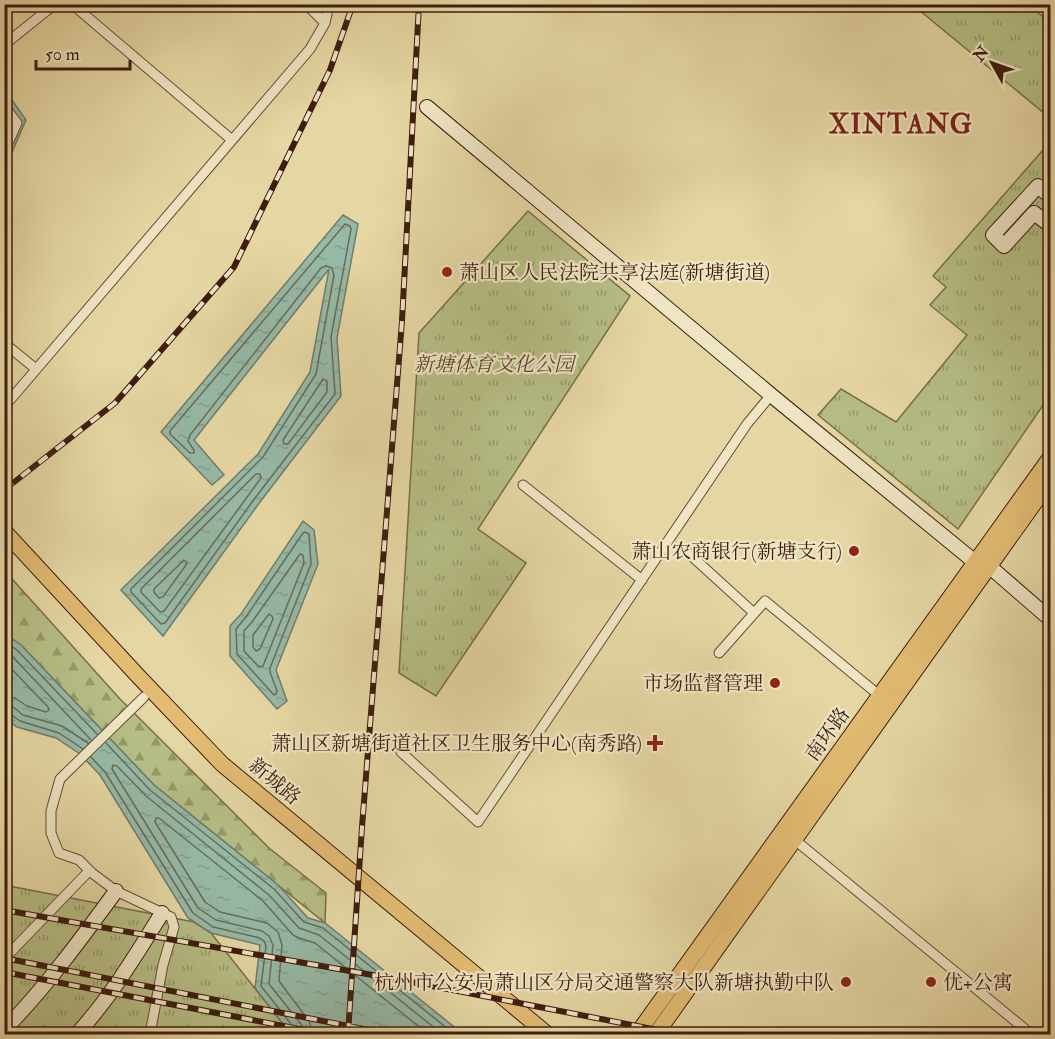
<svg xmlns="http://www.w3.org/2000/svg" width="1055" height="1039" font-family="'IM FELL Double Pica','Noto Serif SC',serif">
	<defs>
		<pattern id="forest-firs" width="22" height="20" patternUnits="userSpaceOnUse" patternTransform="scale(1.5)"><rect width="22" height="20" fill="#b6be85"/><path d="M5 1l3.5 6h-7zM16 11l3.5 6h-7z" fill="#959a6b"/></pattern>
		<pattern id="park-tufts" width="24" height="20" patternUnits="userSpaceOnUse" patternTransform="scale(1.5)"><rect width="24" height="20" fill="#b6be85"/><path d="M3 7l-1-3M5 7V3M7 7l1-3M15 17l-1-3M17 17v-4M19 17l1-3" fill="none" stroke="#959a6b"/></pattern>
		<pattern id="water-ripples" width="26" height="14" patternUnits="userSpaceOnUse" patternTransform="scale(1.5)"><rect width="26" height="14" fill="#96baa7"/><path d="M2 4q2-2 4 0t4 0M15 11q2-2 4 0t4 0" fill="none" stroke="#829f8f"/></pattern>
	</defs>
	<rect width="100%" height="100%" fill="#e5d7a3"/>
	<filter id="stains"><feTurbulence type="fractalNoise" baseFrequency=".00333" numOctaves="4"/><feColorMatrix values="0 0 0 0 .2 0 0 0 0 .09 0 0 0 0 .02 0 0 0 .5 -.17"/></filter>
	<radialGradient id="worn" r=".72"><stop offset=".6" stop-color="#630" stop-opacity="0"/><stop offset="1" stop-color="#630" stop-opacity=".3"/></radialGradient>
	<path fill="url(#forest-firs)" stroke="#7a6d4a" stroke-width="1.5" d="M4,570L120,699L269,848L326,893L325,923L154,785L21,645L5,634Z"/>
	<path fill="url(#park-tufts)" stroke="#7a6d4a" stroke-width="1.5" d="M913,5H1028L1050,22V118Z
		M1050,142V395L958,529L818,415L841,389L896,422L967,335L930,305L946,287L933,276Z
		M528,211L630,296L478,529L526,563L436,696L399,673L419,333Z
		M4,885L194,922L211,933L291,1034H5Z"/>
	<path fill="url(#water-ripples)" stroke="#737b6b" stroke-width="1.5" d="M5,90L26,120L5,168Z
		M343,215L358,224L337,338L341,396L260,502L163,636L121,590L258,454L310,372L329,269L194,440L224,475L212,485L161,432Z
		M303,521L314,530L318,564L276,670L287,701L277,709L230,656V626L241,614Z
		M5,634L21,645L154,785L278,885L308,918L325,923L463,1034H291L255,988L260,945L211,933L188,918L100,775L80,754L56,738L17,727L5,718Z"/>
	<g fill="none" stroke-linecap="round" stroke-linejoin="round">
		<path stroke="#6a6b5c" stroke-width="1.5" d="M345,224L350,226L351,229L331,337L335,394L255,498L165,623L161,624L131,592V589L263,457L316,374L334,275L332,268L326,266L321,268L190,435L188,441L194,450V453H190L170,434V431Z
			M323,379L327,381V392L288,444H284L283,440Z
			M256,474H260L261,478L164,611L160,612L141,592V589Z
			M305,532L309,534L311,564L270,668V672L277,691L276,694L274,695L237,654L236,629L246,617L303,533Z
			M300,554L303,555L304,563L263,666L259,667L244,651V631L252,622Z
			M184,560L187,562L186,565L163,597L159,598L154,592V589Z
			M269,614L272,616L273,619L260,649L256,651L253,647V635Z
			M4,641L17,650L97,734
			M4,650L12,656L91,740
			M4,661L48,707L49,710L46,712L27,706L15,698L4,697
			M4,706L13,707L23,715L62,726L88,743
			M4,713L10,714L20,721L59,733L83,749
			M106,743L150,790L274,889L304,922L323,928L454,1034
			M91,757L105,772L193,913L213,927L260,938L264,941L266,946L261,986L295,1029L296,1034
			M303,1034L301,1024L269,984L273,945L269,936L262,931L216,920L198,908L112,769L113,765L117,766L146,796L269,895L299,928L319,935L442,1034
			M313,1034L309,1021L279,981L282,945L278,932L267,923L220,912L205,902L155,822L156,818H159L263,901L293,935L299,938L315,943L428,1034"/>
		<defs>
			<path id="street" d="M72,4L232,140
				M306,4L325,23
				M4,45L55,4
				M4,106L17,123L9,141
				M4,343L36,369
				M4,407L310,49L325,23L329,4
				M523,485L642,580
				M686,551L754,613
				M719,653L765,601L880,696
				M144,697L60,779L51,811V833L59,853L79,860L92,873L116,891L171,917L174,927L163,965L150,1034
				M401,752L478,822L747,424L771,395
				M795,840L1031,1034
				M4,959L89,871"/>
			<path id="secondary" d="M427,107L771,395L975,562L989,566L1050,619
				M1050,196L1038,186L993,235L1004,246L1034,213L1050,225
				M4,1030C46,987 81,939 116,891
				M77,1034C110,998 136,955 162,913"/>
			<path id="primary" d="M4,531L139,677L222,764L547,1034
				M637,1034L1050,458
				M656,1034L1050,481"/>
		</defs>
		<use href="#street" stroke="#684b35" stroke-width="11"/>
		<use href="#secondary" stroke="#3f1c10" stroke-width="16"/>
		<use href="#primary" stroke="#3f1c10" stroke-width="17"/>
		<use href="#street" stroke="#eee5c3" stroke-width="9"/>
		<use href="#secondary" stroke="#eee5c3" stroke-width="14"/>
		<use href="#primary" stroke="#e2bc72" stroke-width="15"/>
		<defs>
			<path id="rail" d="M4,490L115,403L234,267L330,70L353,4
				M4,910L401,980L678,1034
				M4,958L389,1034
				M4,972L325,1034
				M348,1034L362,827L402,321L419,4"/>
		</defs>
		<use href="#rail" stroke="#3f1c10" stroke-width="6"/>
		<use href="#rail" stroke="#eee5c3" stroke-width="4" stroke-dasharray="11" stroke-linecap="butt"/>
	</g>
	<g fill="#8f2418" stroke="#eee5c3" stroke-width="2">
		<circle cx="447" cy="272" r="6"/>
		<circle cx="854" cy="551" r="6"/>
		<circle cx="775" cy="683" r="6"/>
		<path d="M652 734h6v6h6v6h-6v6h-6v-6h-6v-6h6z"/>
		<circle cx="846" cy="982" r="6"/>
		<circle cx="931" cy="982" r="6"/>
	</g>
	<g text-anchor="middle" stroke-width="4.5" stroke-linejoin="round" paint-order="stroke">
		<g font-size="20" fill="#3f1c10" stroke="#eee5c3" text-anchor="end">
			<text x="459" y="279" text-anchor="start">萧山区人民法院共享法庭(新塘街道)</text>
			<text x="842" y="558">萧山农商银行(新塘支行)</text>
			<text x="763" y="690">市场监督管理</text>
			<text x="642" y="750">萧山区新塘街道社区卫生服务中心(南秀路)</text>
			<text x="834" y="989">杭州市公安局萧山区分局交通警察大队新塘执勤中队</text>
			<text x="943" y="989" text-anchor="start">优+公寓</text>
		</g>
		<g font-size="20" font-style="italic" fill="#5d442d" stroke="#eee5c3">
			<text x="494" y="371">新塘体育文化公园</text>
		</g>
		<g font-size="20" fill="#3f1c10" stroke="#eee5c3">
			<text transform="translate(827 734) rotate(-54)" y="7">南环路</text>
			<text transform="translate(275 781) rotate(40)" y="7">新城路</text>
		</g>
		<g font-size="26" font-weight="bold" letter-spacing="1.5" fill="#7a1f14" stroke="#eee5c3">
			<text x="901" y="133">XINTANG</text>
		</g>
	</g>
	<rect width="1055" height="1039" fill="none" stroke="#e5d7a3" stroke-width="24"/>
	<rect x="6" y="6" width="1043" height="1027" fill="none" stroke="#3f1c10" stroke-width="3"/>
	<rect x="12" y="12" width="1031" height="1015" fill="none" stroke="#3f1c10" stroke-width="1.5"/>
	<g transform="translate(992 63) rotate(310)" stroke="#eee5c3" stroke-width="4.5" paint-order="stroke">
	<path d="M0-4.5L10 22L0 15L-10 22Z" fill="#3f1c10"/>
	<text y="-9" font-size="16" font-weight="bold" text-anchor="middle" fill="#3f1c10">N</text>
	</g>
	<path d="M36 60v9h94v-9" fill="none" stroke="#3f1c10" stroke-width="3"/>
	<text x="45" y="60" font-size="18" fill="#3f1c10" stroke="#eee5c3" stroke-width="4.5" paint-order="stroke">50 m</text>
	<rect width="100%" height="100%" filter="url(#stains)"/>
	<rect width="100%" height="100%" fill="url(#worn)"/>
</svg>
